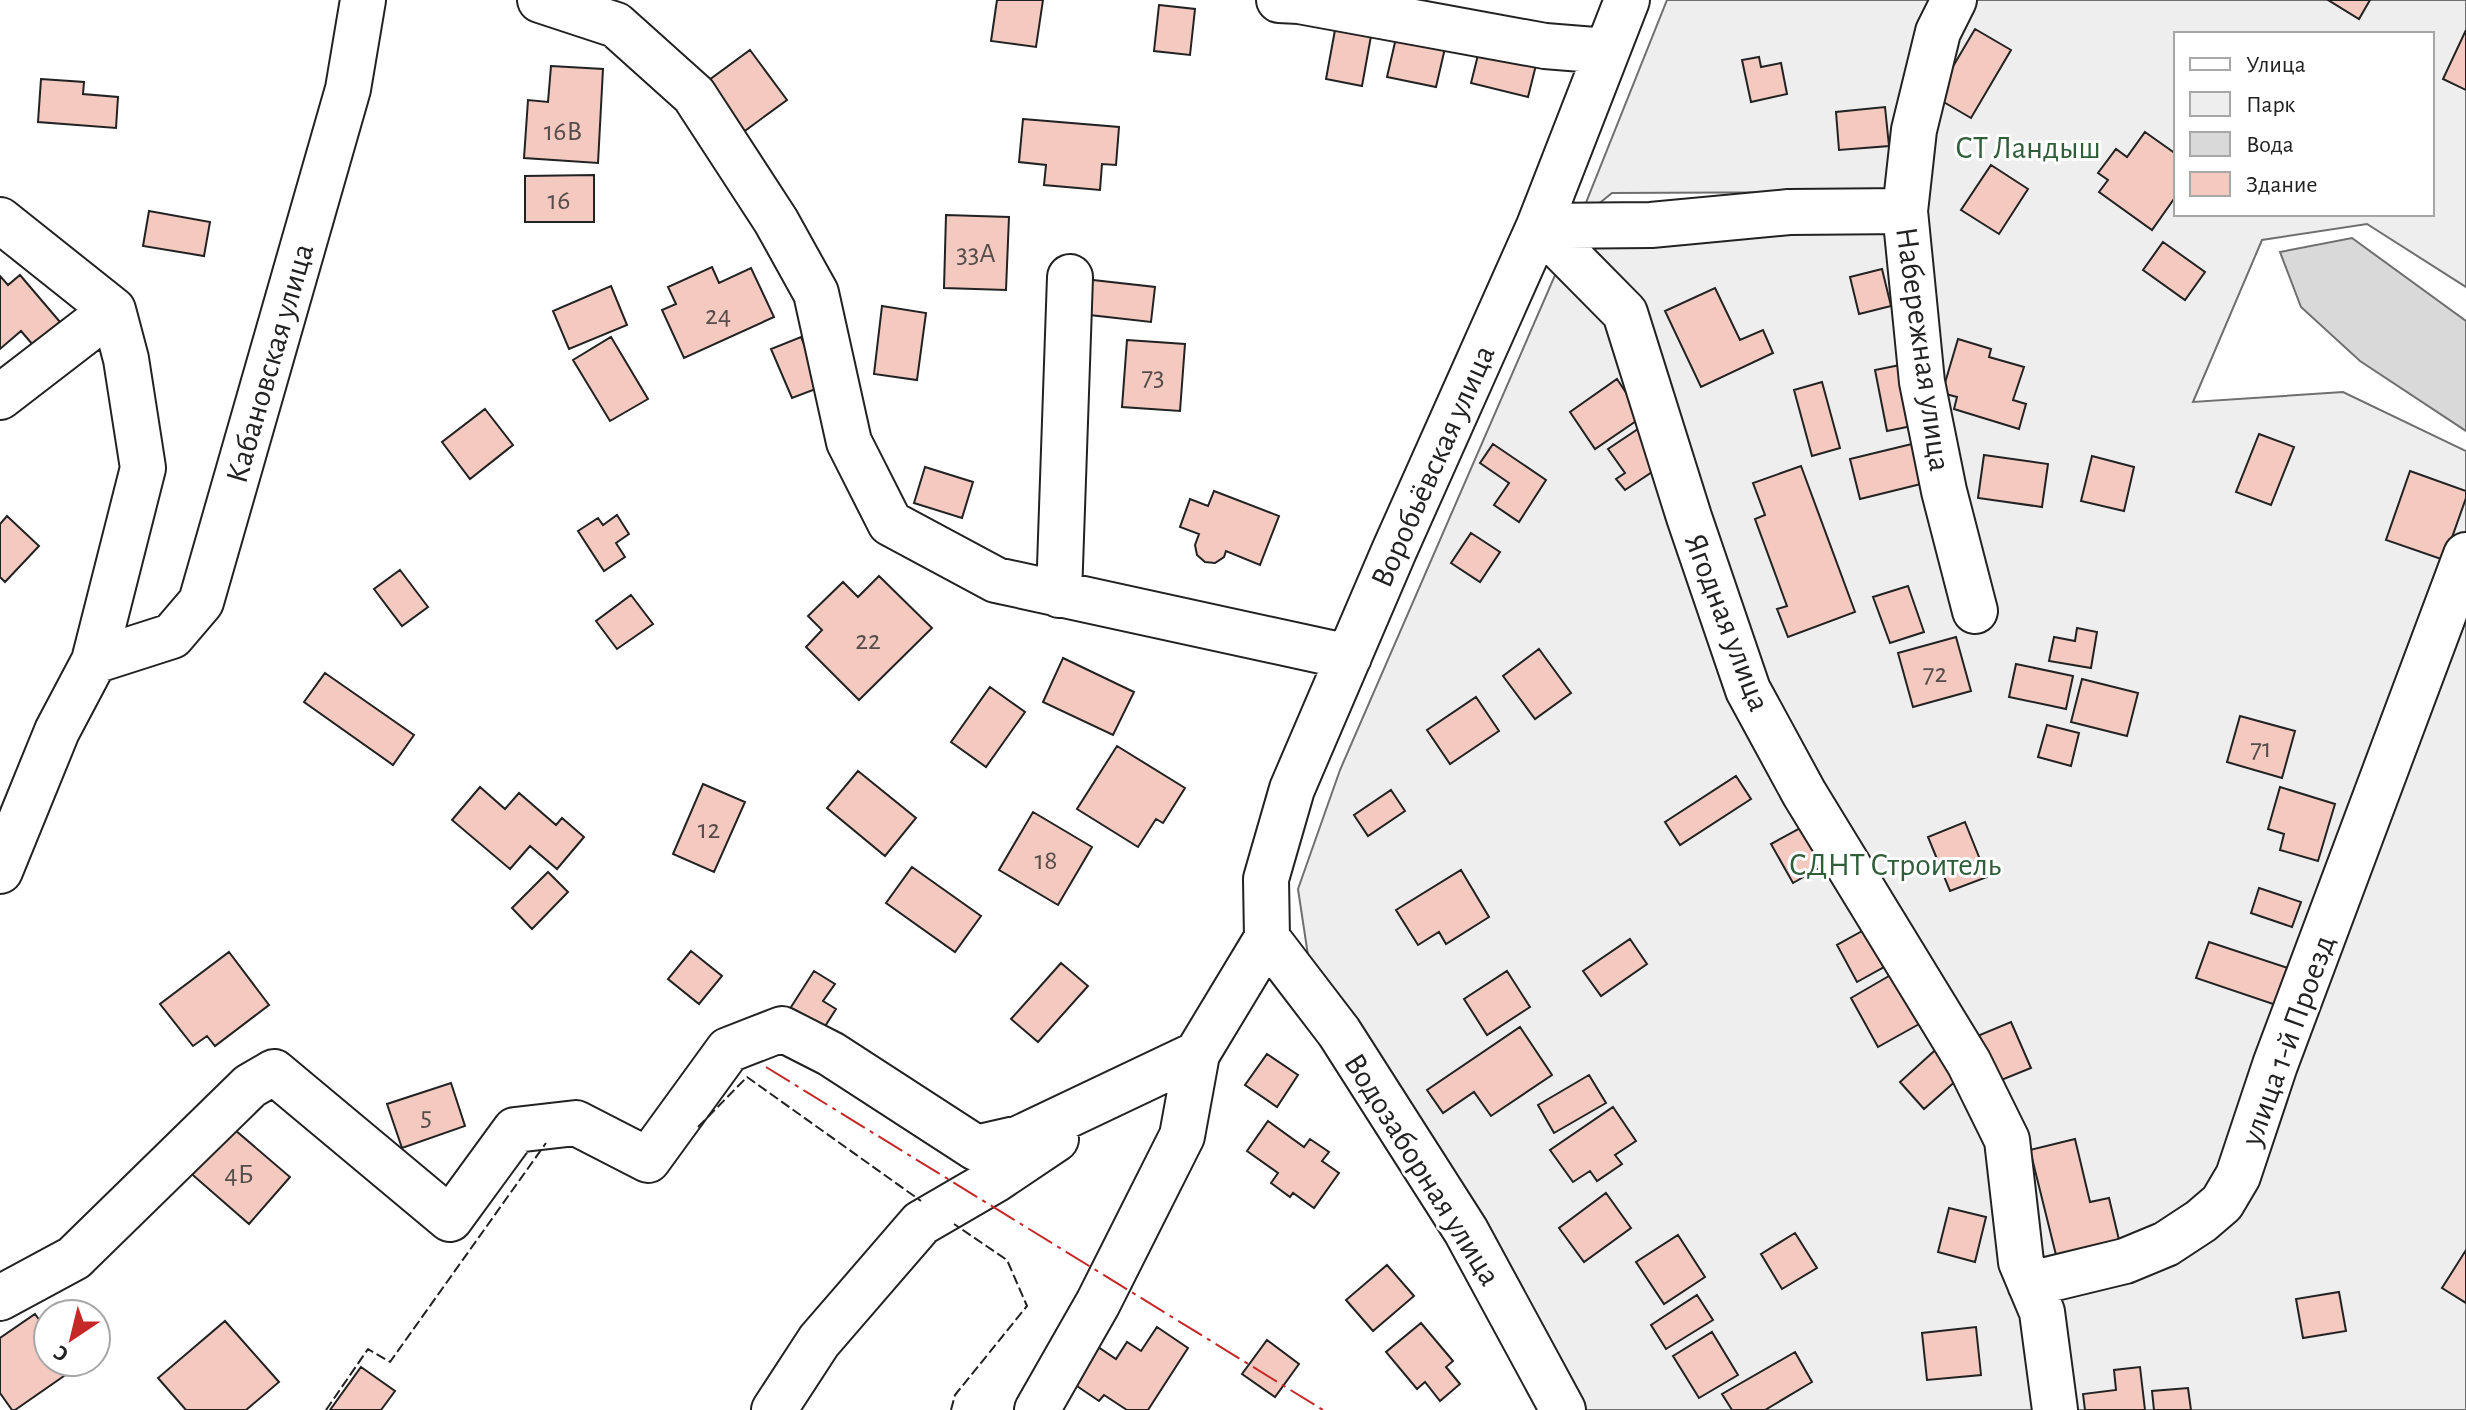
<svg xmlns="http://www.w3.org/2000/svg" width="2466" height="1410" font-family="'Alegreya Sans',sans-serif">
	<rect width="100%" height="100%" fill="#fff"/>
	<path fill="#eee" stroke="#6f6f6f" stroke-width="2" fill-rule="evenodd" d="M1667,0H2466V287L2367,224L2262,240L2193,402L2343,392L2466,451V1410H1584L1312,982L1298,889L1340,770L1579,220ZM2176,34H2432V214H2176ZM1869,192L1580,219L1612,193Z"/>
	<path fill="#d9d9d9" stroke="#6f6f6f" stroke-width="2" d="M2352,238L2466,321V431L2360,361L2301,307L2280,252Z"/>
	<path fill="#f3c9c0" stroke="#222" stroke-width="2" d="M997,0H1043L1036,47L991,41Z
		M2328,0H2370L2359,19Z
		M1159,5L1195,9L1190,55L1154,51Z
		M1975,29L2011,50L1971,118L1935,97Z
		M1335,30L1371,36L1362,86L1326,79Z
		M2466,30V90L2443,79Z
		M1396,38L1445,48L1436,87L1387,77Z
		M1480,47L1537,61L1528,97L1471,83Z
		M750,50L787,100L742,133L705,83Z
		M1759,57L1761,67L1781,63L1787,94L1751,102L1742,60Z
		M551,66L603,69L598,163L524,158L528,100L548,102Z
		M41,79L84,82L83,94L118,97L116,128L38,122Z
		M1885,107L1889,146L1839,150L1836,112Z
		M1023,119L1119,127L1116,165L1102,164L1100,190L1044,185L1046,165L1019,162Z
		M2145,132L2176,154V196L2152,230L2099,192L2108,180L2098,173L2116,149L2127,157Z
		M1991,165L2028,189L1999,234L1961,210Z
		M594,175V222H525V176Z
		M149,211L210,222L204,256L143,246Z
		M946,215L1009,217L1006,290L944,288Z
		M2163,242L2205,272L2185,300L2143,270Z
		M712,267L719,283L751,268L774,317L684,358L662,310L676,304L668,287Z
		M1882,269L1891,306L1859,314L1850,277Z
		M20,275L60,322L33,345L21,331L0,349V276L8,285Z
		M1084,279L1155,287L1151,322L1081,314Z
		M611,286L627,325L569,349L553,311Z
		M1715,288L1740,340L1763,330L1773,353L1701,387L1665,311Z
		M882,306L926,313L917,380L874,374Z
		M611,337L648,399L610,421L573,360Z
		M801,337L821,387L792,398L771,349Z
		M1958,339L1991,349L1989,357L2024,367L2013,400L2026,404L2019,429L1954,409L1957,397L1942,393Z
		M1127,340L1185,344L1180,411L1122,407Z
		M1910,363L1922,424L1887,431L1875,370Z
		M1617,379L1642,417L1595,449L1570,412Z
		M1822,382L1840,448L1812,456L1794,390Z
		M485,409L513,445L470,479L442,442Z
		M1641,427L1658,468L1625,490L1616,479L1625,473L1608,449Z
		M2259,434L2294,447L2271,505L2236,492Z
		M1916,443L1925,483L1860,499L1850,459Z
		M1493,444L1546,480L1519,522L1494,505L1509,483L1480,463Z
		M1984,455L2048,464L2042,507L1978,498Z
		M2092,456L2134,467L2124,511L2081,501Z
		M1801,466L1855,612L1788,637L1777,609L1787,606L1755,519L1765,515L1753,483Z
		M925,467L973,482L962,518L914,503Z
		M2410,471L2466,491V498L2444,560L2386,540Z
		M1214,491L1279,516L1260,565L1226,551L1224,557L1215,563L1205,562L1197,555L1195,545L1199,534L1180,527L1190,499L1208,506Z
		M617,515L629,534L616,543L625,557L604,571L578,531L598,518L603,525Z
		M7,516L39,546L5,582L0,577V524Z
		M1471,533L1500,552L1480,582L1451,563Z
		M400,570L428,607L402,626L374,589Z
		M879,576L932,628L859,700L806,647L822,630L808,616L843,582L858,597Z
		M1908,586L1924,632L1890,643L1873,597Z
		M631,595L653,624L617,649L596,621Z
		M2077,628L2097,632L2091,668L2049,661L2054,637L2075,641Z
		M1956,637L1971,691L1913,707L1898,653Z
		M1539,649L1571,693L1535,719L1503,676Z
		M1063,658L1134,692L1113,735L1043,702Z
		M2016,664L2073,676L2066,709L2009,697Z
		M325,673L414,735L393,765L304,702Z
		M2082,679L2138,693L2127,736L2071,722Z
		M990,687L1025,712L986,767L951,742Z
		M1476,697L1499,731L1450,764L1427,730Z
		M2240,716L2295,731L2282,778L2227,762Z
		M2047,725L2079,733L2071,766L2038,757Z
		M1117,746L1185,788L1163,823L1156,819L1138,847L1077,809Z
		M858,771L916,818L885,856L827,808Z
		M1736,776L1751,799L1680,845L1665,822Z
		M703,784L745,802L714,872L673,854Z
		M480,787L505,809L519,793L556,825L562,818L584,837L557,869L530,846L510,869L452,820Z
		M2280,787L2335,804L2318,861L2280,850L2284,834L2268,829Z
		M1391,790L1405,811L1368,836L1354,815Z
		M1033,812L1092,847L1058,905L999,870Z
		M1813,821L1835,859L1793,883L1771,844Z
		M1965,822L1987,877L1950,891L1928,837Z
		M912,867L981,916L955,952L886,903Z
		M1461,870L1489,917L1446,944L1439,932L1418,945L1396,910Z
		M548,872L568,892L532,929L512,908Z
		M2259,888L2301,902L2292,927L2251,913Z
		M1873,925L1893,962L1857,982L1837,945Z
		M1630,939L1647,964L1601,996L1583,971Z
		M2209,942L2288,968L2276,1005L2196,978Z
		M691,951L722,976L699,1004L668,979Z
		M229,952L269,1005L215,1046L207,1036L193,1046L160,1004Z
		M1061,963L1088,986L1038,1042L1011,1019Z
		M1901,969L1930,1018L1878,1047L1851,998Z
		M814,971L835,984L823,1001L836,1009L817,1039L784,1018Z
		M1507,971L1530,1007L1487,1035L1464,999Z
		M2011,1022L2031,1068L1994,1083L1975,1037Z
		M1520,1027L1552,1075L1491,1116L1474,1092L1443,1113L1427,1090Z
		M1942,1044L1967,1071L1924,1109L1900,1082Z
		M1267,1054L1298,1075L1277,1107L1245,1085Z
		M1589,1075L1606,1103L1554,1133L1538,1105Z
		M451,1083L465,1126L402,1148L387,1104Z
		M1613,1107L1636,1141L1615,1155L1622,1164L1597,1181L1590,1171L1573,1182L1550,1150Z
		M1268,1121L1304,1147L1310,1139L1329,1152L1322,1161L1339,1173L1314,1208L1293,1193L1290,1197L1271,1183L1278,1173L1247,1151Z
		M228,1124L290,1177L249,1224L187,1170Z
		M2075,1139L2090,1202L2109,1198L2120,1244L2057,1259L2030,1150Z
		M1606,1193L1631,1228L1584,1262L1559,1228Z
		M1949,1208L1986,1217L1975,1262L1938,1252Z
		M1795,1233L1817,1268L1782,1289L1761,1254Z
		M1678,1235L1705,1277L1664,1304L1636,1262Z
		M2466,1250V1303L2442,1288Z
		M1387,1265L1414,1296L1373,1331L1346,1300Z
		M2339,1292L2346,1331L2303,1338L2296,1299Z
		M1697,1295L1713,1320L1666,1349L1651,1325Z
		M35,1314L48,1332V1362H69L74,1369L15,1410H12L0,1393V1338Z
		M225,1321L279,1382L246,1410H186L158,1378Z
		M1421,1323L1453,1361L1446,1367L1460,1384L1440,1401L1425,1382L1417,1389L1386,1352Z
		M1157,1327L1188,1348L1148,1410H1127L1104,1395L1099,1401L1071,1382L1095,1345L1116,1359L1127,1342L1141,1351Z
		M1976,1327L1981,1375L1927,1380L1922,1333Z
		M1712,1332L1738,1375L1699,1398L1673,1356Z
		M1267,1340L1299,1364L1275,1397L1242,1374Z
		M1795,1352L1812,1382L1765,1410H1732L1722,1394Z
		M361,1367L395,1391L381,1410H330Z
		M2140,1367L2145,1410H2085L2083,1394L2116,1390L2114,1370Z
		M2188,1388L2191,1410H2154L2152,1391Z"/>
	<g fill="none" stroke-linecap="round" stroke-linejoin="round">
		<defs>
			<path id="minor" d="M540,0L616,25L694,95L776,221L816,293L849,442L890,523L996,580L1349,657
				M1279,0L1299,1L1545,46L1607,51
				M1954,0L1938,32L1914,130L1905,211L1922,382L1944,491L1975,611
				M0,220L113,310L126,359L143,468L94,661L57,731L0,871
				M1539,226L1625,313L1689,517L1748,690L1804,793L1969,1063L2007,1140L2021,1262L2042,1312L2055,1410
				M1539,226L1651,225L1789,212L1905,211
				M0,397L113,310
				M1059,595L1070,277
				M94,661L172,636L201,602L348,89L363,0
				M1267,938L1266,879L1292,789L1394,551L1539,226L1627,0
				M1267,938L1339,1032L1466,1231L1563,1410
				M2030,1284L2125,1261L2166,1244L2201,1221L2222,1203L2238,1176L2275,1065L2466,555
				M0,1298L74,1258L250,1086L274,1072L450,1219L515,1130L576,1123L648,1160L728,1050L782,1029L831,1054L976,1148L1020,1138L1197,1054
				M774,1410L819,1341L921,1223L995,1180L1056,1139
				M1037,1410L1098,1303L1182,1136L1197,1054L1267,938"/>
		</defs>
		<use href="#minor" stroke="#222" stroke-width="48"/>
		<use href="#minor" stroke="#fff" stroke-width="44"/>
		<path stroke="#222" stroke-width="2" stroke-dasharray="10 4" stroke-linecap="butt" d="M698,1127L747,1077L921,1201
			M326,1410L368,1349L390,1362L546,1143
			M951,1410L955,1395L1027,1306L1007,1260L954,1224"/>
		<path stroke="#c62828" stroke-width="2" stroke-dasharray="28 6 4 6" stroke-linecap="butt" d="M766,1067L1323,1410"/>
	</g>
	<g text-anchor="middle" stroke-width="6" stroke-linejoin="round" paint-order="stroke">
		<g font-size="28" fill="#564c4a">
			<text x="563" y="140">16В</text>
			<text x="559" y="209">16</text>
			<text x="976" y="262">33А</text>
			<text x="718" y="324">24</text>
			<text x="1153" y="385">73</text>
			<text x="868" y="649">22</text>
			<text x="1935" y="682">72</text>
			<text x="2261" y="757">71</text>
			<text x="709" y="838">12</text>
			<text x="1046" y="869">18</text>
			<text x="426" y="1125">5</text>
			<text x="239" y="1183">4Б</text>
		</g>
		<g font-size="32" fill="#2f5e38" stroke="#fff">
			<text x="2028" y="158">СТ Ландыш</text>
			<text x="1895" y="875">СДНТ Строитель</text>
		</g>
		<g font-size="32" fill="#222" stroke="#fff">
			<text transform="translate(1924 349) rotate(82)" y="11">Набережная улица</text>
			<text transform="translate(269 363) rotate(-74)" y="11">Кабановская улица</text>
			<text transform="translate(1432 466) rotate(-66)" y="11">Воробьёвская улица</text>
			<text transform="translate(1728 622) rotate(69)" y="11">Ягодная улица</text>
			<text transform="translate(2287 1040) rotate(-70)" y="11">улица 1-й Проезд</text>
			<text transform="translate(1423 1169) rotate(58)" y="11">Водозаборная улица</text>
		</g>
	</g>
	<rect x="2174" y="32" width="260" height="184" fill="#ffffff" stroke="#a7a7a7" stroke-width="2"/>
	<rect x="2190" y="58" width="40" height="12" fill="#ffffff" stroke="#a7a7a7" stroke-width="2"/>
	<text x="2246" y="72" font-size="24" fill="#222222">Улица</text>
	<rect x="2190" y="92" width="40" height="24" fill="#eeeeee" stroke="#a7a7a7" stroke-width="2"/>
	<text x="2246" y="112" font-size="24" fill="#222222">Парк</text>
	<rect x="2190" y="132" width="40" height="24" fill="#d9d9d9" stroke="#a7a7a7" stroke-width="2"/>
	<text x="2246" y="152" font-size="24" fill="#222222">Вода</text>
	<rect x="2190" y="172" width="40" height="24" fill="#f3c9c0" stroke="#a7a7a7" stroke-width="2"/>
	<text x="2246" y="192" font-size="24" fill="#222222">Здание</text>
	<g transform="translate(72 1338) rotate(215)"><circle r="38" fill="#ffffff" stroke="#a7a7a7" stroke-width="2"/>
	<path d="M0-6L14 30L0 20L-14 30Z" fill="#c62828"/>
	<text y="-12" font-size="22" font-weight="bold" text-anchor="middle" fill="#222222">С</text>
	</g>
</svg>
